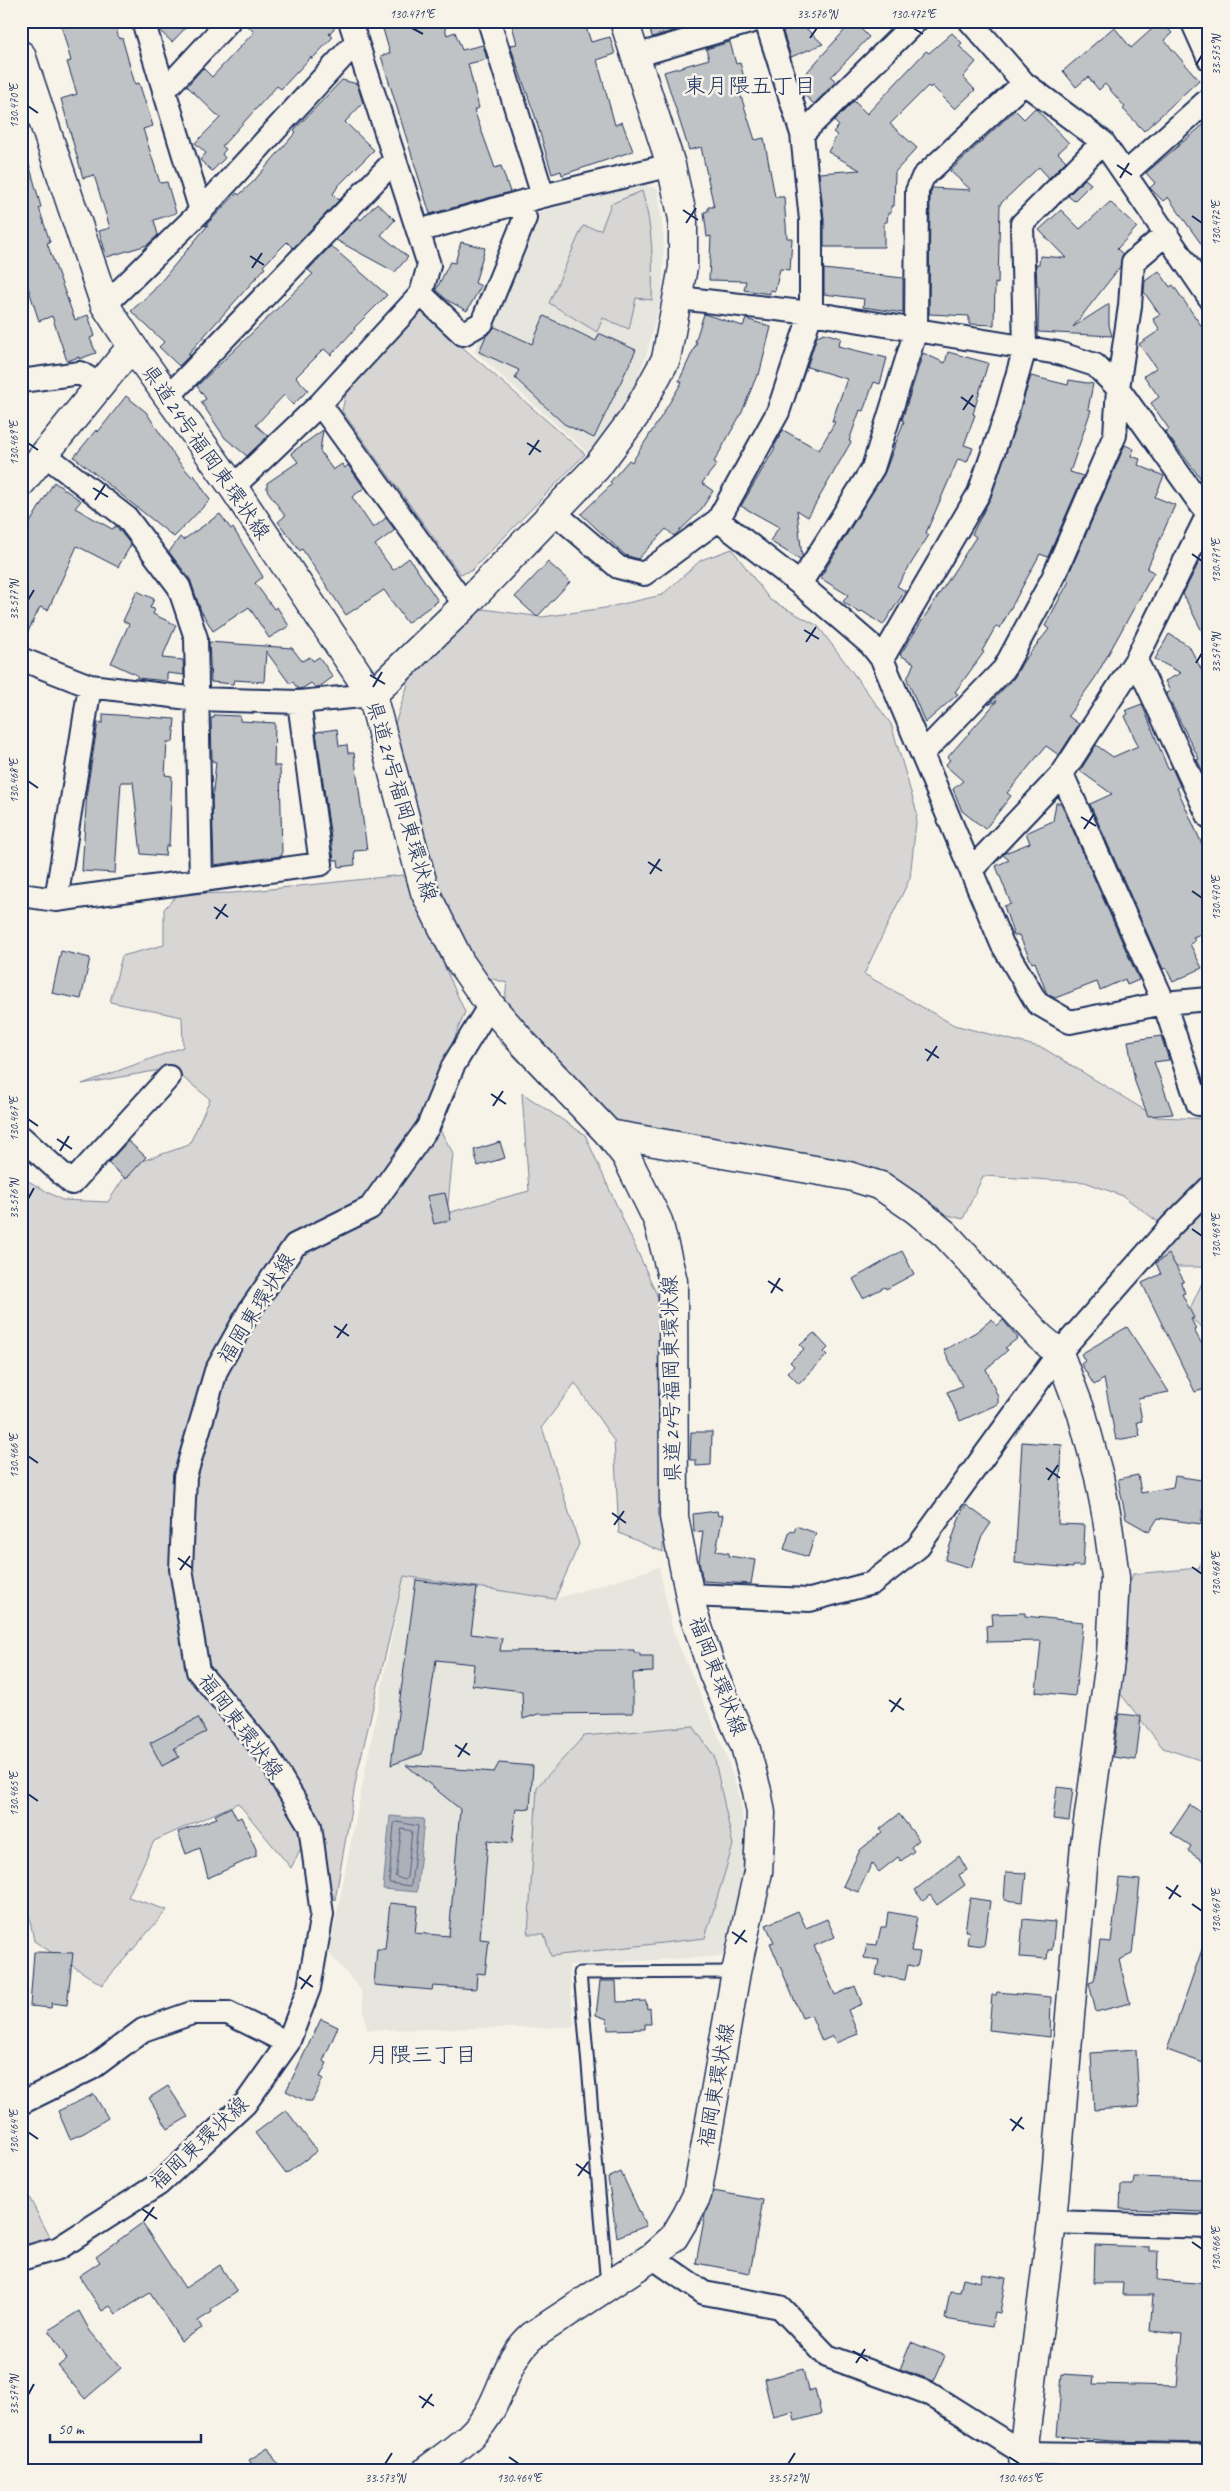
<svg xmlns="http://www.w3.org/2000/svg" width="1230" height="2491" font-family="Caveat,'Klee One',sans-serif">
	<rect width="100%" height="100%" fill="#f7f3e8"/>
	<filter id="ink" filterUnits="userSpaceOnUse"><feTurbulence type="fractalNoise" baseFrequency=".02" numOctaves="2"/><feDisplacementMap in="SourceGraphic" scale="10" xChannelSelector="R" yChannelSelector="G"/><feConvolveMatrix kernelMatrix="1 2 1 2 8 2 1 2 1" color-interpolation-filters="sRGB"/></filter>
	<g filter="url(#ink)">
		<path fill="#e6e5de" d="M643,184L658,189L664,241L662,294L647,353L634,387L610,427L588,453L474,351L539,212Z
			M659,1567L673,1632L724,1749L741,1802L746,1858L723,1956L569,1965L574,2027L367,2030L361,1990L329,1953L404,1576L555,1599Z"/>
		<path fill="#d7d6d4" stroke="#798299" d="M642,191C653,228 653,262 652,300L636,298L629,329L603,318L597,332L549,303L583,226L601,230L611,204Z
			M421,311L585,454L471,571L460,574L342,411L346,392Z
			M732,549L770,600L818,626L891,724L917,813L910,878L864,974L954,1025L1043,1048L1156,1117L1209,1119V1267H1160L1161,1224L1123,1196L1085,1182L983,1176L963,1219L575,1118L499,1041L507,983L455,968L385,754L414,666L483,609L542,617L605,608L662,595L701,560Z
			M403,875L465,1012L427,1107L453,1153L447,1213L529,1191L522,1093L585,1135L666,1315L663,1552L619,1533L614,1441L575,1383L542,1427L579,1544L555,1599L404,1576L357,1774L335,1900L308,1834L291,1868L238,1803L154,1841L128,1897L167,1910L102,1985L34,1941L21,1872V1177L62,1200L108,1202L133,1164L189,1145L210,1099L171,1068L82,1084L183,1047L182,1017L110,1002L122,956L164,945V909L178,894L233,893Z
			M1209,1268V1333L1187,1315Z
			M1209,1530V1763L1163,1748L1098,1665L1133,1574L1199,1568Z
			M693,1726L714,1756L733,1845L705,1938L551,1956L544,1934H528L537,1787L584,1736Z
			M21,2182L52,2241L21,2250Z"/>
		<path fill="#acb0b9" stroke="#727c95" d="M390,1816L424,1819L417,1892L383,1889Z"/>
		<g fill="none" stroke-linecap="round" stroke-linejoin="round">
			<path stroke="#556382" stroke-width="1" d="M397,1822L418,1826L411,1886L389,1883L394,1824Z
				M402,1829L412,1831L407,1877L405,1880L396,1877Z"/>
		</g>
		<path fill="#c0c3c5" stroke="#1b2f5e" d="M60,21H114L119,39L122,38L135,84L139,83L153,126L143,129L160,183L167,182L176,213L154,220L158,235L147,245L107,257L99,231L110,228L94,175L83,178L61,99L77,94L67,62L71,61Z
			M157,21H192L172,42L159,30Z
			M243,21H337V25L329,34L333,37L312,59L311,57L281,89L277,86L222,146L226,149L222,154L225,158L212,171L200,160L206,153L195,143L220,118L187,86L203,68L212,77L254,32Z
			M387,21H443L447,35L455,32L462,50L483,45L487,59L468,64L479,108L474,110L495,168L501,166L510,192L430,214L381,56L390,53L383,29L389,27Z
			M511,21H584L591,42L610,37L615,54L597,60L615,125L622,122L633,151L562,175L561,171L552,174L535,116L510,45L517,44Z
			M648,21H706L652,37Z
			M793,21H798L823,44L791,57L783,32Z
			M853,21L869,37L831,77L836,81L814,104L803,94L802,90L804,87L799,81Z
			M1161,21L1172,33L1164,40L1199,80L1144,131L1123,109L1125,107L1105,84L1099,90L1088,77L1076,87L1063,71L1114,27L1131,48Z
			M952,33L962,43L959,46L976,62L963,77L975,90L955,109L932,86L930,88L928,86L890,124L917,148L895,172L894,206H891V213H888L887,222H884V247H824V219L819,173L860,170L828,152L837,135L833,132L839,126L834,121L854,101L867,114L926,51L929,53Z
			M730,42L736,64L740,63L745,81L737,84L755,140L764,138L775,197H784L787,238H792L790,270L780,269L775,291L770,290V294L744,290L746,281L709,280L711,236L707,237L704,212L708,211V207H714L701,147L689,150L664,72L709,59L706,49Z
			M342,80L357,84L363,103L345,122L374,150L338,186L333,194L339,200L293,248L287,242L263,266L265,268L188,354L190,355L179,366L159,347L164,342L131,311L153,291L208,225L205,226L237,193L239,195L253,182L296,132L294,130Z
			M1035,108L1069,143L1058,153L1066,161L1049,178L1039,167L1000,204L998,284L995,283L994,325L969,324V316L929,314L930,196L932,188L971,190L950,171L1015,110L1024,119Z
			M1209,120V255L1168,197L1163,201L1150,188L1155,183L1146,173Z
			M26,153L41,207L39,208L50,242L47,243L75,320L88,315L95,336L90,338L96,353L79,359V357L67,361L52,316L39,321L21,266V154Z
			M1085,179L1091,184L1074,201L1068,196Z
			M1110,202L1137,227L1117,249L1123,254L1120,267L1073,327L1109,304V325L1112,336L1038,332L1039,286H1037L1036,264H1039L1040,256L1066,258L1039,230L1061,210L1080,229Z
			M377,203L395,220L381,235L408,257L395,272L336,240L358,217L361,220Z
			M461,242L485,248L475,283L481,286L467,311L447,300L436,290L450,262L455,263Z
			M331,246L387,295L354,328L355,329L331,355L324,349L296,377L308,390L293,405L284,395L256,425L268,436L247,456L225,438L201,402L206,399L197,386L313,274L308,270Z
			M824,269L903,278V313L863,307L864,299L824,294Z
			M1159,271L1170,287L1173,285L1209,337V489L1165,432L1169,429L1151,403L1159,397L1144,376L1156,368L1139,344L1160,330L1153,319L1160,315L1144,292L1145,281Z
			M704,314L743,326L746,319L771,327L759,375H757L742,412L714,462L717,464L702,483L713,491L700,511L674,536L666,529L638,559L625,555L581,514L612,484L610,482L629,460L632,462L659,420L682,382L679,381L697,342H695Z
			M544,316L596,341L599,334H601L636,350L594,438L564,424L515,378L519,370L479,352L486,336L495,327L532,344Z
			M824,333L841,338L838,346L887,358L880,384L874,382L863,411L860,410L849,441L851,442L808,517L797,510L802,557L800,560L770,541L779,527L741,506L775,448L774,447L783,430L819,450L835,422L832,421L847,379L807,367L817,336Z
			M948,352L988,363L973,414L975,415L964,445L973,448L967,462L958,459L926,533L929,535L897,586L905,591L883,625L862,611L860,613L843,602L848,595L820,578L885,472L904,421L902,420L923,353L945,363Z
			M1031,376L1068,385L1069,380L1093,384L1088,409L1091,410L1070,472L1083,476L1048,557L1040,554L1000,628L996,626L982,651L984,652L955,692L958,694L925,723L907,679L914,663L900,655L976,537L972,534L991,497Z
			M126,396L146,412L178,461L192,477L194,475L210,500L174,537L74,457L96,430L98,432Z
			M323,430L320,451L333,470L342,464L345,468L348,465L364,488L352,497L373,528L386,518L395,530L375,545L393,570L409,558L438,601L407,623L384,590L346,615L302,549L300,551L278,522L285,516L267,490V483L298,462L291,453Z
			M1125,445L1134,449L1131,456L1140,459L1138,465L1164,476L1155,497L1175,505L1147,569L1154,572L1095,678L1068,716L1079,724L1059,755L1046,746L1007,793L1011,796L985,829L962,811L953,789L963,781L945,765L950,760L947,758L997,701L988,705L1014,678L1023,662L1049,629L1045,626L1069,581L1066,580Z
			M54,482L81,501L75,508L112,529L116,526L131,545L118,567L77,546L48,610L40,607L21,646V538Z
			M220,514L231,529L233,528L263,577L255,583L274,609L277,607L289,626L269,638L249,607L213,631L201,611L190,579L169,552L180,537L183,540Z
			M1200,560L1209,565V645L1183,594Z
			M548,562L570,582L537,617L515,597Z
			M137,591L154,599L150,608L155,609L153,614L176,625L162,658L183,660L184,675L167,673V681L137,678V675L111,663L129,624L123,621Z
			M1169,634L1189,646L1209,684V779L1205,771L1203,772L1197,760L1199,759L1166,693L1170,691L1165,681L1181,673L1155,659Z
			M209,642L292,648L302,661L310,657L313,661L319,657L333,677L319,687H315L311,683L303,688L298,689L293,682L290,684L266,651L264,682L234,680L233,684L211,682Z
			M1142,704L1168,769L1172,768L1180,786L1177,788L1209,860V931L1193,937L1195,941L1190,944L1202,968L1173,982L1166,968L1163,969L1090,804L1112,794L1080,771L1096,745L1113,757L1138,746L1125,716L1128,714L1126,710Z
			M103,714L175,719L173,742H167L165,775L172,776L169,846H166L165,856L141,854L133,782H121L115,873L82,871L87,790L98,722L103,723Z
			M214,715L240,716V721L275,723L274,766H280L282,856L214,865L212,800L216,762L212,761L211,718H214Z
			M337,729L339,746L347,745L348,753H354L367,850L354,851L355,865L339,867L338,860H334L316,732Z
			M1056,803H1061L1139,980L1127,985L1125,979L1100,990L1097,982L1055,998L1047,994L1035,962L1032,963L1019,935L1014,936L1004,906L1011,904L996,866L1009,860L1003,855L1005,853L1030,843L1026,833L1053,821Z
			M61,951L90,958L81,999L52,993Z
			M1161,1036L1169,1060L1154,1062L1173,1114L1148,1116L1135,1082L1128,1041Z
			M128,1141L146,1157L126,1179L108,1163Z
			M500,1142L505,1158L478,1166L474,1150Z
			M445,1193L451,1220L434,1224L427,1196Z
			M902,1251L914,1274L886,1289L885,1287L863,1298L853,1279Z
			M1169,1254L1184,1281L1181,1283L1185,1293L1182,1294L1194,1318L1191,1319L1196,1329L1194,1330L1209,1357V1388L1195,1392L1142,1283L1161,1274L1156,1263Z
			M992,1319L997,1326L1003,1320L1018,1338L1005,1348L1008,1350L986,1369L998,1397V1404L960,1421L947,1392L962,1386L944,1350L976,1332Z
			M1127,1327L1169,1392L1138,1398L1142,1421L1137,1422L1140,1436L1116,1440L1104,1379L1094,1385L1081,1364L1085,1361L1081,1354Z
			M814,1333L828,1348L824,1352L827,1355L799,1384L787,1372L794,1366L790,1362L804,1349L800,1345Z
			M691,1432H712L711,1465L696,1466V1460H690Z
			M1022,1442L1062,1445L1058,1524L1085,1525L1083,1566H1073V1568L1015,1563Z
			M1138,1475L1141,1493L1173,1487L1175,1476L1208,1481L1201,1524L1158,1518L1149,1532L1126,1519L1118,1479Z
			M966,1505L991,1523L981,1538L971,1568L945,1560L961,1513Z
			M717,1511L718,1516L723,1515L716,1551L729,1553V1556L755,1560L751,1584L703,1581L699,1561L703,1531L694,1532L693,1514Z
			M796,1526L816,1533L808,1557L784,1549L790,1531L794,1532Z
			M416,1580L477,1588L471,1634L502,1638L500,1651L634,1650V1653H640V1656H653V1672L633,1673V1713L538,1714L523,1719L522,1691L472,1685L474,1664L436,1660L422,1754L391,1765Z
			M1025,1613V1616L1083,1622L1075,1696L1036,1692L1041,1641L987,1642L986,1626L993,1625L992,1614Z
			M1119,1714L1141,1716L1136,1760L1113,1757Z
			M198,1718L206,1732L174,1748L179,1757L162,1766L150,1743Z
			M499,1763L533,1766L530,1809L516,1808L512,1843L488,1840L480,1939L489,1940L485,1974L477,1973L476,1989L433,1986L432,1990L374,1985L377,1949H385L390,1903L418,1906L415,1933L449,1936L460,1809L406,1765L494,1772Z
			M1057,1787L1073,1789L1069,1821L1053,1819Z
			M1190,1805L1209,1817V1865L1188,1851L1191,1846L1171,1833Z
			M231,1807L237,1819L241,1817L256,1849V1856L208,1878L200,1848L186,1854L178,1832L217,1818L215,1815Z
			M899,1814L919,1840L911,1847L914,1851L901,1861L898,1857L879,1872L872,1863L858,1892L843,1886L860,1850L882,1832L880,1829Z
			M959,1856L967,1870L959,1875L965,1885L937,1905L930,1895L923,1901L915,1890Z
			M1006,1872L1026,1873L1023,1902L1004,1900Z
			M1119,1878L1140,1880L1132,1954L1119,1960L1130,2003L1096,2012L1089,1983L1094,1981L1100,1941L1111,1942Z
			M970,1898L990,1901L984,1946L967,1944L969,1931H965Z
			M798,1911L806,1928L827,1919L835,1937L814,1946L835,1995L855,1986L862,2004L848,2010L858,2034L836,2043L833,2036L822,2041L811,2015L802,2018L770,1943L774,1942L766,1925Z
			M888,1912L917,1917L911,1951L920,1952L917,1967L908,1965L905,1980L876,1975L879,1960L864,1958L867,1944L877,1945L881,1927H886Z
			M1023,1919L1055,1922L1052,1950H1048L1047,1959L1020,1957Z
			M1206,1938L1209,1939V2065L1167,2050Z
			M34,1952L73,1953L67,2005L52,2003L51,2008L30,2006Z
			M600,1981H616L617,2002L646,2001L647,2009L650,2008L651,2024H645V2029L608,2030L607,2019L596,2015Z
			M997,1992L1051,1997L1050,2037L989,2030L992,1995H996Z
			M321,2019L338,2027L323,2061L327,2063L320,2077L323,2079L312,2101H306L286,2091Z
			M1136,2050L1139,2107L1094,2110L1091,2053Z
			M168,2086L188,2117L168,2129L149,2098Z
			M94,2094L108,2118L84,2133L70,2139L58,2111Z
			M286,2110L317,2151L286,2174L255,2133Z
			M621,2172L646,2226L617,2237L608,2178Z
			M1134,2177L1204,2179V2212L1120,2209L1121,2185H1133Z
			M713,2191L763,2200L750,2273L696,2263L705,2215Z
			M142,2223L185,2288L220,2265L237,2292L211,2309L212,2312L198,2321L202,2328L181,2341L150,2293L116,2314L110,2306L102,2311L79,2276L100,2262L96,2257Z
			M1095,2245L1149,2247V2251H1158L1157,2280L1209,2284V2372L1203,2443L1111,2441L1057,2436L1062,2374L1094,2376L1093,2384L1177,2386L1182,2334L1150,2331L1153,2295H1122L1123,2283H1094Z
			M982,2274L1006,2278L1000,2313L995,2312L992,2327L945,2319L950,2291L960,2292L963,2278L980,2282Z
			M79,2311L90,2331L121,2368L85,2399L58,2366L67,2359L49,2330Z
			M911,2342L945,2356L934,2381L900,2369Z
			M803,2369L808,2391L815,2389L821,2414L795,2421L793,2412L773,2417L764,2379Z
			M268,2448L281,2470H256L249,2460Z"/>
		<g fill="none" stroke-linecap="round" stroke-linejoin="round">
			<defs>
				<path id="service" d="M607,2285L580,1973L736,1972"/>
				<path id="minor" d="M143,21L201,211
					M489,21L543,196
					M970,21L1024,83L1103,142L1209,297
					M1192,21L1209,59
					M635,56L753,21
					M164,91L229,21
					M802,134L916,21
					M1125,174L1209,99
					M418,231L543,196L671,165
					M421,294L463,334L482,323L525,218L519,203
					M679,298L811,313L1058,353L1095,365L1118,388L1209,516
					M105,305L201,211L356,42
					M21,381L80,373L100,385
					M169,396L395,160
					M320,404L465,605
					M44,454L127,518L179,587L196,638L201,880
					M233,487L320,404L421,294L429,265L350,21
					M554,512L618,567L644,574L718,520L778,412L811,313V220L802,134L766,21
					M718,520L800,584L871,645L882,659L1002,944L1037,1003L1070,1022L1164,1003L1209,999
					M800,584L873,468L916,330L917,191L923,177L1024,83
					M21,659L90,686L197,699L299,702L372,695
					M882,659L979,493L1006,415L1025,348L1022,224L1103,142
					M1136,660L1209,817
					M922,754L1004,669L1053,578L1115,435L1118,388L1130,306L1133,262L1167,233
					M1062,774L1164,1003L1198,1104H1209
					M971,870L1062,774L1136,660L1208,514
					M21,895L56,900L321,864L299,702
					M56,900L90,686
					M21,1137L72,1183L169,1077
					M688,1595L810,1600L872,1583L917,1548L1059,1353L1171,1226L1209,1188
					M21,2103L92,2068L143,2030L192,2013H228L288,2043
					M1052,2222L1209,2227
					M652,2257L704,2293L780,2307L827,2356L928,2393L1023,2453L1209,2456
					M21,2259L59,2248L159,2184L245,2104L288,2043L309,1988L322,1914L310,1826L266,1753L198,1671L181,1569L185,1477L216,1371L250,1310L295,1245L370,1208L428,1127L453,1066L490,1005"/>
				<path id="tertiary" d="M21,483L132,346
					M372,695L465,605L597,467L635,416L666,359L683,267V219L671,165L624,21
					M609,1134L849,1176L881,1186L916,1210L945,1234L1040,1337L1059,1353L1082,1414L1099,1477L1107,1518L1115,1577L1111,1654L1085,1844L1052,2222L1023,2453L1024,2470"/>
				<path id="primary" d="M21,55L105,305L132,346L233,487L372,695L425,892L460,962L490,1005L524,1044L609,1134L626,1156L658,1221L673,1281L674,1517L693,1612L713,1673L745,1746L757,1791L761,1813L758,1872L736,1972L697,2195L687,2215L674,2237L652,2257L532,2336C509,2356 505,2383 491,2409C478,2435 449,2453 427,2470"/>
			</defs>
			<use href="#service" stroke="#1b2f5e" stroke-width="15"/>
			<use href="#minor" stroke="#1b2f5e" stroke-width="26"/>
			<use href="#tertiary" stroke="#1b2f5e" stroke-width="31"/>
			<use href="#primary" stroke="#1b2f5e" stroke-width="31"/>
			<use href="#service" stroke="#f7f3e8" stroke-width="11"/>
			<use href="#minor" stroke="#f7f3e8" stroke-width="22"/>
			<use href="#tertiary" stroke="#f7f3e8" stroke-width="28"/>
			<use href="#primary" stroke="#f7f3e8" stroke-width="28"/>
		</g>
	</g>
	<path fill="none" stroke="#1b2f5e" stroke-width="2" d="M412,28L423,34M913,28L923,34M810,38L817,28M1196,65L1202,55M28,106L38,113M1117,165L1132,175M1120,178L1129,163M683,210L698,220M1192,216L1202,223M686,223L696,208M250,256L264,265M252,268L262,253M961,397L975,407M963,410L973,395M28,443L38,450M527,443L541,452M529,455L539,440M93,488L108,497M95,500L105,485M1192,554L1202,561M28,600L34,590M804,630L819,639M806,642L816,627M1196,663L1202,653M370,675L385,684M373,687L382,672M28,781L38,788M1081,817L1096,826M1084,829L1094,814M648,862L662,871M650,874L660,859M1192,891L1202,898M214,907L228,917M216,919L226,904M925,1049L939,1058M927,1061L937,1046M491,1094L506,1104M493,1106L503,1091M28,1119L38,1126M57,1139L72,1149M60,1151L69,1136M28,1199L34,1188M1192,1229L1202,1236M768,1281L783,1291M771,1293L780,1278M334,1326L349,1336M337,1338L347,1324M28,1456L38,1463M1046,1468L1060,1478M1048,1480L1058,1465M612,1513L626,1523M614,1525L624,1511M178,1558L192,1568M1192,1567L1202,1574M180,1570L190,1556M889,1700L904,1710M891,1712L901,1698M455,1745L470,1755M458,1757L467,1743M28,1794L38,1801M1166,1887L1181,1897M1169,1899L1178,1885M1192,1904L1202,1911M732,1932L747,1942M735,1944L745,1930M299,1977L313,1987M301,1989L311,1975M1010,2119L1024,2129M1012,2131L1022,2117M28,2132L38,2139M576,2164L590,2174M578,2176L588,2162M142,2209L157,2219M144,2221L154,2207M1192,2242L1202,2249M853,2351L868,2361M856,2363L865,2349M28,2395L34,2384M419,2396L434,2406M422,2408L432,2394M509,2457L519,2464M1009,2457L1020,2464M385,2464L392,2453M788,2464L795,2453"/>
	<g text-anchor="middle" stroke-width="5" stroke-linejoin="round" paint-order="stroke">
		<g font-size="21" fill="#1b2f5e" stroke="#f7f3e8">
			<text transform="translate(206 452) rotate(55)" y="7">県道24号福岡東環状線</text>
			<text transform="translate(402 801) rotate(74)" y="7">県道24号福岡東環状線</text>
			<text transform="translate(256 1308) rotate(-58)" y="7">福岡東環状線</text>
			<text transform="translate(671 1379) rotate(-91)" y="7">県道24号福岡東環状線</text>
			<text transform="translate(718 1676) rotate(69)" y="7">福岡東環状線</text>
			<text transform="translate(241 1726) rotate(53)" y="7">福岡東環状線</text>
			<text transform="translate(716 2085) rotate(-80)" y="7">福岡東環状線</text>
			<text transform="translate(199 2143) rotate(-43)" y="7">福岡東環状線</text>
		</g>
		<g font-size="22" fill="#1b2f5e" stroke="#f7f3e8">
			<text x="750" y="93">東月隈五丁目</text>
			<text x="422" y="2062">月隈三丁目</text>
		</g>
	</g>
	<rect width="1230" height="2491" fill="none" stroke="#f7f3e8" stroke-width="55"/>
	<path d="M50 2434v8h151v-8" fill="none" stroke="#1b2f5e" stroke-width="2.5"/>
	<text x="58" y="2434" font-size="15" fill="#1b2f5e" stroke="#f7f3e8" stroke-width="4" paint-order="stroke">50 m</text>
	<rect x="28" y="28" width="1174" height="2436" fill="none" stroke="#1b2f5e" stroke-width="2"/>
	<g font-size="12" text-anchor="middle" fill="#1b2f5e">
		<text x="412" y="18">130.471°E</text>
		<text x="817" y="18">33.576°N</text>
		<text x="913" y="18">130.472°E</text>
		<text transform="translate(1216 55) rotate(-90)" y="4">33.575°N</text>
		<text transform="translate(14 106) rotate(-90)" y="4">130.470°E</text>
		<text transform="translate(1216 223) rotate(-90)" y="4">130.472°E</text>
		<text transform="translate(14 443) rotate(-90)" y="4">130.469°E</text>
		<text transform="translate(1216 561) rotate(-90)" y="4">130.471°E</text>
		<text transform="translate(14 600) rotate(-90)" y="4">33.577°N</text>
		<text transform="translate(1216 653) rotate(-90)" y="4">33.574°N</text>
		<text transform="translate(14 781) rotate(-90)" y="4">130.468°E</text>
		<text transform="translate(1216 898) rotate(-90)" y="4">130.470°E</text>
		<text transform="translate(14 1119) rotate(-90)" y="4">130.467°E</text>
		<text transform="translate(14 1199) rotate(-90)" y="4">33.576°N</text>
		<text transform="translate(1216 1236) rotate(-90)" y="4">130.469°E</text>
		<text transform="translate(14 1456) rotate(-90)" y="4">130.466°E</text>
		<text transform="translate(1216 1574) rotate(-90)" y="4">130.468°E</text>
		<text transform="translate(14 1794) rotate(-90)" y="4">130.465°E</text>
		<text transform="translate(1216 1911) rotate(-90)" y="4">130.467°E</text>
		<text transform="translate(14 2132) rotate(-90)" y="4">130.464°E</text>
		<text transform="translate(1216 2249) rotate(-90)" y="4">130.466°E</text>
		<text transform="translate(14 2395) rotate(-90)" y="4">33.574°N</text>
		<text x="385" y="2482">33.573°N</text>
		<text x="519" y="2482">130.464°E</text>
		<text x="788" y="2482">33.572°N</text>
		<text x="1020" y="2482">130.465°E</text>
	</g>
</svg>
